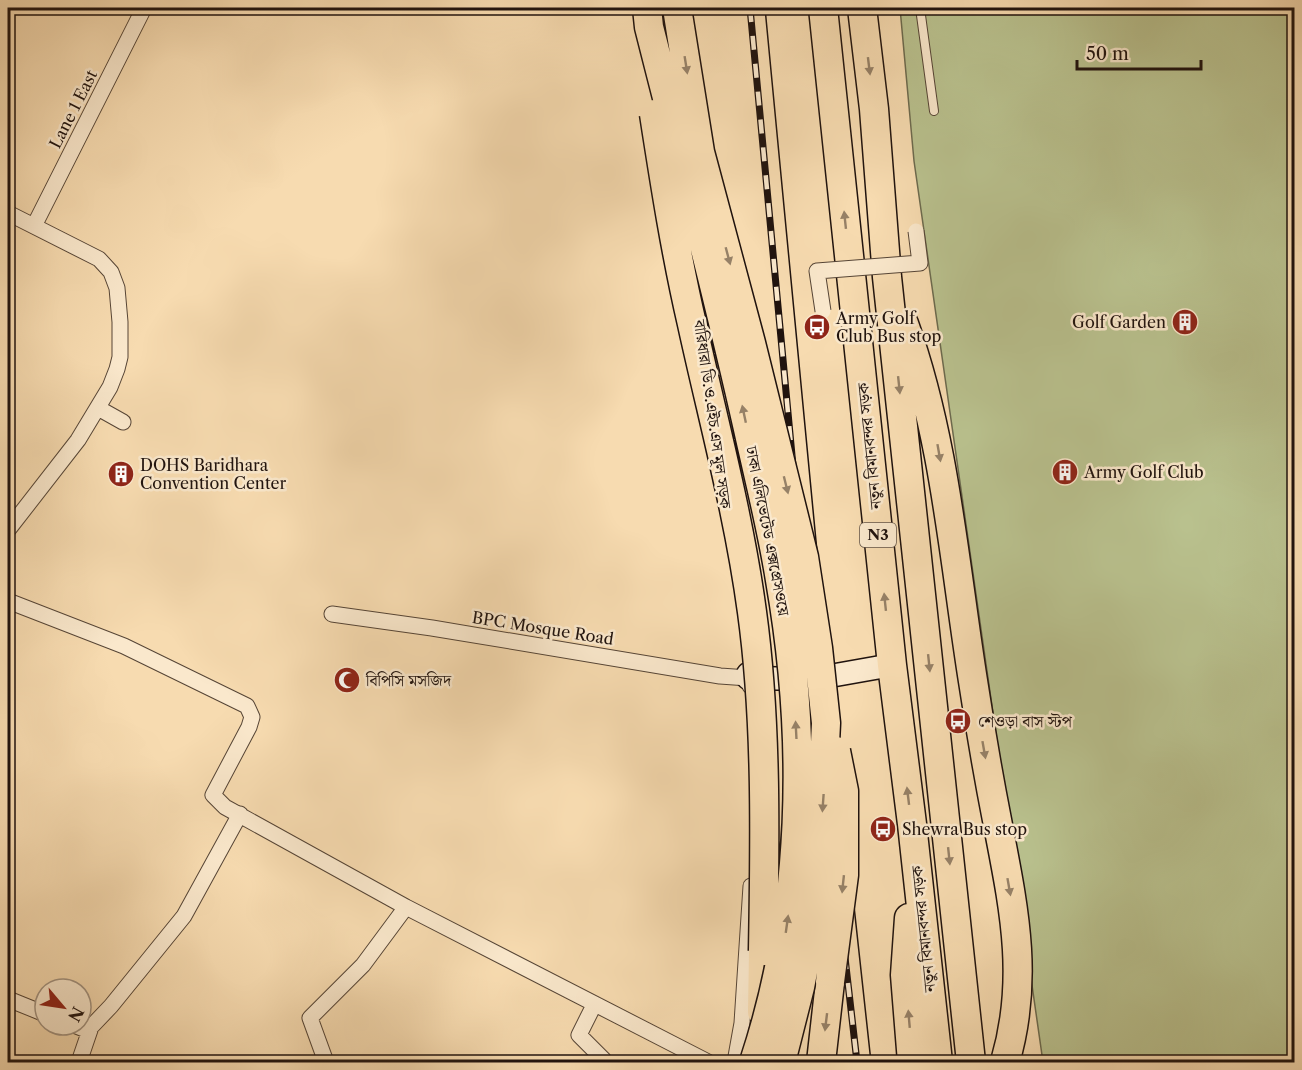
<svg xmlns="http://www.w3.org/2000/svg" width="1302" height="1070" font-family="'Libre Caslon Text','Noto Serif Bengali',serif">
	<rect width="100%" height="100%" fill="#f7dbb0"/>
	<filter id="stains"><feTurbulence type="fractalNoise" baseFrequency=".00333" numOctaves="4"/><feColorMatrix values="0 0 0 0 .2 0 0 0 0 .09 0 0 0 0 .02 0 0 0 .5 -.17"/></filter>
	<radialGradient id="worn" r=".72"><stop offset=".6" stop-color="#630" stop-opacity="0"/><stop offset="1" stop-color="#630" stop-opacity=".3"/></radialGradient>
	<path fill="#b9c18e" stroke="#6c6a4e" stroke-width="1.5" d="M900,8H1294V1062H1043L914,161Z"/>
	<g fill="none" stroke-linecap="round" stroke-linejoin="round">
		<defs>
			<path id="lane" d="M920,8L934,111"/>
			<path id="street" d="M8,213L99,259L111,272L117,288L120,322V357L117,369L110,387L78,440L8,530
				M34,226L144,8
				M98,408L123,422
				M8,601L124,646L247,706L252,717L249,727L213,795L225,807L406,907L708,1062
				M332,614L432,628L720,676L748,678L750,686
				M8,999L45,1014
				M594,1005L579,1035L604,1060V1062
				M74,1025L89,1031
				M79,1062L91,1027L111,1006L184,916L240,814
				M326,1062L310,1018L363,965L406,907
				M735,1062L742,1023L751,886"/>
			<path id="secondary" d="M748,674V678L813,679L892,665"/>
			<path id="highway" d="M823,8L892,665L912,824L938,1062
				M862,8L874,109L887,277L971,1062
				M904,324C945,438 954,561 973,681C980,727 988,774 997,820C1013,904 1030,977 1005,1062
				M909,918L905,975L912,1062
				M762,1012L763,951
				M821,1062L830,982"/>
		</defs>
		<use href="#lane" stroke="#564536" stroke-width="10"/>
		<use href="#street" stroke="#564536" stroke-width="17"/>
		<use href="#secondary" stroke="#20130e" stroke-width="25"/>
		<use href="#highway" stroke="#20130e" stroke-width="31"/>
		<use href="#lane" stroke="#fae8cc" stroke-width="8"/>
		<use href="#street" stroke="#fae8cc" stroke-width="15"/>
		<use href="#secondary" stroke="#fae8cc" stroke-width="22"/>
		<use href="#highway" stroke="#f7dbb0" stroke-width="28"/>
		<path stroke="#20130e" stroke-width="1.5" d="M765,8L829,677L871,1062"/>
		<defs>
			<path id="rail" d="M750,8L813,679L857,1062"/>
		</defs>
		<use href="#rail" stroke="#20130e" stroke-width="7"/>
		<use href="#rail" stroke="#fae8cc" stroke-width="4.5" stroke-dasharray="14" stroke-linecap="butt"/>
		<defs>
			<path id="street-bridge" d="M823,311L817,271L920,263L916,231"/>
			<path id="highway-bridge" d="M647,8L649,27C683,161 718,295 748,429C759,479 772,529 780,580C808,740 805,908 754,1062
				M677,8L700,152L751,343L804,557L818,648L826,723L819,864L812,926L800,987L781,1062
				M654,114C665,185 676,255 692,324C713,420 739,515 752,612C767,721 765,841 763,951
				M830,982L844,875V791L836,751"/>
		</defs>
		<use href="#street-bridge" stroke="#564536" stroke-width="17" stroke-linecap="butt"/>
		<use href="#highway-bridge" stroke="#20130e" stroke-width="31" stroke-linecap="butt"/>
		<use href="#street-bridge" stroke="#fae8cc" stroke-width="15"/>
		<use href="#highway-bridge" stroke="#f7dbb0" stroke-width="28"/>
	</g>
	<defs><path id="oneway-solid" d="M-6-.8H1V-3.2L6.5 0L1 3.2V.8H-6Z" transform="scale(1.5)"/></defs>
	<g fill="#968167">
		<use href="#oneway-solid" transform="translate(686 65) rotate(81)"/>
		<use href="#oneway-solid" transform="translate(869 66) rotate(83)"/>
		<use href="#oneway-solid" transform="translate(845 220) rotate(-96)"/>
		<use href="#oneway-solid" transform="translate(728 256) rotate(75)"/>
		<use href="#oneway-solid" transform="translate(899 385) rotate(84)"/>
		<use href="#oneway-solid" transform="translate(744 414) rotate(-102)"/>
		<use href="#oneway-solid" transform="translate(939 453) rotate(80)"/>
		<use href="#oneway-solid" transform="translate(786 485) rotate(76)"/>
		<use href="#oneway-solid" transform="translate(885 602) rotate(-96)"/>
		<use href="#oneway-solid" transform="translate(929 663) rotate(84)"/>
		<use href="#oneway-solid" transform="translate(796 730) rotate(-93)"/>
		<use href="#oneway-solid" transform="translate(984 750) rotate(80)"/>
		<use href="#oneway-solid" transform="translate(908 796) rotate(-97)"/>
		<use href="#oneway-solid" transform="translate(823 803) rotate(94)"/>
		<use href="#oneway-solid" transform="translate(949 856) rotate(84)"/>
		<use href="#oneway-solid" transform="translate(843 884) rotate(96)"/>
		<use href="#oneway-solid" transform="translate(1009 887) rotate(80)"/>
		<use href="#oneway-solid" transform="translate(787 924) rotate(-82)"/>
		<use href="#oneway-solid" transform="translate(909 1019) rotate(-95)"/>
		<use href="#oneway-solid" transform="translate(826 1022) rotate(97)"/>
	</g>
	<defs>
		<symbol id="building-disc" viewBox="-11 -11 22 22"><circle r="9.5" fill="#8f2418" stroke="#fae8cc"/><path d="M-4-6H4V6H1V3H-1V6H-4ZM-2.5-4.3h1.7v1.8h-1.7ZM.8-4.3h1.7v1.8H.8ZM-2.5-1h1.7V.8h-1.7ZM.8-1h1.7V.8H.8Z" fill="#fff"/></symbol>
		<symbol id="bus-disc" viewBox="-11 -11 22 22"><circle r="9.5" fill="#8f2418" stroke="#fae8cc"/><path d="M-5-6H5V4H4V6H2V4H-2V6H-4V4H-5ZM-3.5-4V0h7V-4ZM-3.5 1.2v1.5H-2V1.2ZM2 1.2v1.5H3.5V1.2Z" fill="#fff"/></symbol>
		<symbol id="mosque-disc" viewBox="-11 -11 22 22"><circle r="9.5" fill="#8f2418" stroke="#fae8cc"/><path d="M3.5-4.9A6 6 0 1 0 3.5 4.9A5 5 0 1 1 3.5-4.9Z" fill="#fff"/></symbol>
	</defs>
	<g fill-rule="evenodd">
		<use href="#building-disc" x="1170" y="307" width="30" height="30"/>
		<use href="#bus-disc" x="802" y="312" width="30" height="30"/>
		<use href="#building-disc" x="1050" y="457" width="30" height="30"/>
		<use href="#building-disc" x="106" y="459" width="30" height="30"/>
		<use href="#mosque-disc" x="332" y="665" width="30" height="30"/>
		<use href="#bus-disc" x="943" y="706" width="30" height="30"/>
		<use href="#bus-disc" x="868" y="814" width="30" height="30"/>
	</g>
	<g text-anchor="middle" stroke-width="5" stroke-linejoin="round" paint-order="stroke">
		<rect fill="#fae8cc" stroke="#615347" stroke-width="1.5" x="860" y="523" width="36" height="24" rx="4.5"/>
		<g font-size="15" font-weight="bold" fill="#20130e">
			<text x="878" y="540">N3</text>
		</g>
		<g font-size="16" fill="#20130e" stroke="#fae8cc">
			<text transform="translate(73 109) rotate(-63)" y="6">Lane 1 East</text>
			<text transform="translate(713 414) rotate(82)" y="6">বারিধারা ডি.ও.এইচ.এস মূল সড়ক</text>
			<text transform="translate(869 446) rotate(-96)" y="6">নতুন বিমানবন্দর সড়ক</text>
			<text transform="translate(768 531) rotate(79)" y="6">ঢাকা এলিভেটেড এক্সপ্রেসওয়ে</text>
			<text transform="translate(543 628) rotate(9)" y="6">BPC Mosque Road</text>
			<text transform="translate(923 929) rotate(-96)" y="6">নতুন বিমানবন্দর সড়ক</text>
		</g>
		<g font-size="16" fill="#20130e" stroke="#fae8cc" text-anchor="start">
			<text x="836" y="324">Army Golf<tspan x="836" dy="18">Club Bus stop</tspan></text>
			<text x="1166" y="328" text-anchor="end">Golf Garden</text>
			<text x="140" y="471">DOHS Baridhara<tspan x="140" dy="18">Convention Center</tspan></text>
			<text x="1084" y="478">Army Golf Club</text>
			<text x="366" y="686">বিপিসি মসজিদ</text>
			<text x="978" y="727">শেওড়া বাস স্টপ</text>
			<text x="902" y="835">Shewra Bus stop</text>
		</g>
	</g>
	<rect width="1302" height="1070" fill="none" stroke="#f7dbb0" stroke-width="30"/>
	<rect x="9" y="9" width="1284" height="1052" fill="none" stroke="#20130e" stroke-width="3"/>
	<rect x="15" y="15" width="1272" height="1040" fill="none" stroke="#20130e" stroke-width="1.5"/>
	<g transform="translate(63 1007) rotate(119)"><circle r="28" fill="#fae8cc" stroke="#a39380" stroke-width="1.5"/>
	<path d="M0-4.5L10 22L0 15L-10 22Z" fill="#8f2418"/>
	<text y="-9" font-size="16" font-weight="bold" text-anchor="middle" fill="#20130e">N</text>
	</g>
	<path d="M1077 60v9h124v-9" fill="none" stroke="#20130e" stroke-width="3"/>
	<text x="1086" y="60" font-size="18" fill="#20130e" stroke="#fae8cc" stroke-width="4.5" paint-order="stroke">50 m</text>
	<rect width="100%" height="100%" filter="url(#stains)"/>
	<rect width="100%" height="100%" fill="url(#worn)"/>
</svg>
